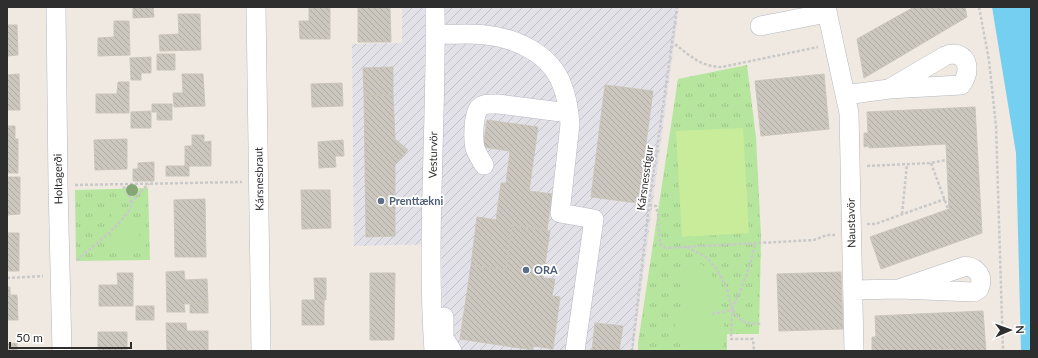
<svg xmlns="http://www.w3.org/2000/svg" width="1038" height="358" font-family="Lato,sans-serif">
	<defs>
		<pattern id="industrial-furrows" width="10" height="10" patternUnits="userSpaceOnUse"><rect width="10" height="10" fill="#e3e1e8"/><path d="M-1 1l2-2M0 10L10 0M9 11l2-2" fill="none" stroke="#c3c1c7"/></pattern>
		<pattern id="grass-tufts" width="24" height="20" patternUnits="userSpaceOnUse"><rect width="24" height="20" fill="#b6e59e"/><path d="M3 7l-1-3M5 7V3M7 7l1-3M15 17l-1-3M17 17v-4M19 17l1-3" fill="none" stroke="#9dc588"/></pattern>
		<pattern id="building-back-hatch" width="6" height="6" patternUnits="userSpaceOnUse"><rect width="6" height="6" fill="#cbc7bf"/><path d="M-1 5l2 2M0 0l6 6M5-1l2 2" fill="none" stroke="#afaba4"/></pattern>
	</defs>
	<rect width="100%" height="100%" fill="#efe9e1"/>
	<path fill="url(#industrial-furrows)" d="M402,7H679L633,351H444L441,244L354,246L352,44L402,43Z"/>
	<path fill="url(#grass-tufts)" d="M747,65L756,137L761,237L759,334H727V351H638V343L678,79Z
		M148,188L150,260L76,261L75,190Z"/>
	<path fill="#b6e59e" d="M111,212L140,219L139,250L110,253Z
		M696,262C706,265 715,277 717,287C719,292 717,296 718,301L724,308L728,309L729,318L725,319L723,321L727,338L720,351C711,351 703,352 695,351C683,350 669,337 675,325C679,317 687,313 689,304C686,293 675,283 681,271C684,265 690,263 696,262Z"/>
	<path fill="#c9ec9a" d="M743,128L749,233L682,237L676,131Z"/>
	<path fill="#75cff0" d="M992,7H1031V351H1021L1016,153Z"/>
	<path fill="url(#building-back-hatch)" stroke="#cbc5ba" d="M133,7H153L154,17L133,18Z
		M309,7H330V39H300L299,21H309Z
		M358,7H390L391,42H358Z
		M914,7H965L967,17L864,78L857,39Z
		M178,14H200L201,50L160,51L159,35L179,34Z
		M114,21H129L130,55L98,56V38L114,37Z
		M7,25H17L18,55L7,56Z
		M157,54H175V70H157Z
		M151,57V73H141V80H131L130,58Z
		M393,67V95H364L363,68Z
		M19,74L20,110H7V75Z
		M182,74H203L205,106L174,107L173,93H183Z
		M824,74L829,129L761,136L755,81Z
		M118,82H129V113H96V94H117Z
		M342,83L343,106L312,107L311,84Z
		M605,85L653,91L638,203L591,197Z
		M364,95H393L395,139L408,150L395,165V236L366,237Z
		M152,104H172V120H157V112H152Z
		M975,107L982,233L881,269L870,237L949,209L946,144L869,148V146L864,147V133H868L867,112Z
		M151,111V128H131V112Z
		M487,120L538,127L529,191L552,194L547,230L512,225L506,270L471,265L477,217L496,220L501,183H506L510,151L483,147Z
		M7,126H15V139H18V173H7Z
		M192,135H204V142L211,141V166H185V146H192Z
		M127,139V169L95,170L94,140Z
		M343,140L344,156H335L336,167L319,168L318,142Z
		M154,162V181H133V169H138V163Z
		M166,166H189V176H166Z
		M7,177H20V214L7,215Z
		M301,190H330L331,228L302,229Z
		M205,199L206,257H175L174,200Z
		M512,225L550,231L543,278L555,279L552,296L560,297L553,349L533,346V350L460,339L471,265L506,270Z
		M7,233H19V271H7Z
		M184,271L185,280L207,279L208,303L184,304L185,312H167L166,272Z
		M841,272L843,329L779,331L777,274Z
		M117,273H133V306H99V285H118Z
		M370,273H395L394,340H370Z
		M314,278H326V300H315Z
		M7,287H10V295H17L18,320H7Z
		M302,300H324V325H302Z
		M208,303V313H190V304Z
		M136,306H154V320H136Z
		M983,311L986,351H954V349L907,351H872V337H876L875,316Z
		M166,323H186L187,331H208V351H167Z
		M595,323L623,326L619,351H592Z
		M98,332H127V351H98Z
		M17,343V351H7V344Z"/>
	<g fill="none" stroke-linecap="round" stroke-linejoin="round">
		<defs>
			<path id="minor" d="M56,7L58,185L62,351
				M256,7L261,351
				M826,7L849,113L854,351
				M760,26L827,13
				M436,34C452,35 469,33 485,35C516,38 551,54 562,85C567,97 569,111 570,124L560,213L594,219L575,351
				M845,95L889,89L961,85C969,75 971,56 954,54C952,54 947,55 945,56L889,89
				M484,165C481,160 477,154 475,148C473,139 473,113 480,107C485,103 492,104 498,104L569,113
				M853,290L899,289L974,292L979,289C984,277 978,268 966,266L899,289
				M444,317V338L452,351
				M434,351C426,237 437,121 435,7"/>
		</defs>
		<use href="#minor" stroke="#b4b7c1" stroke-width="20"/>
		<path stroke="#c9c9c9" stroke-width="2.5" stroke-dasharray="3 2" stroke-linecap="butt" d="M979,7L989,60L996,126L1003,351
			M671,41C688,54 700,67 722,67L818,47
			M931,163L948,209
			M867,166L931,163L946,160
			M75,185L242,182
			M131,203L143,189L149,184
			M649,205L656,206L658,215L660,244L666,248L814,240L827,235H835
			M902,214L907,164
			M867,224H875L945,199
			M687,247L706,257L716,268L726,286L732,310L731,339H753L754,351
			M77,260C93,246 110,234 123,218C125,216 128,213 129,210C134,201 127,191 122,185
			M7,278L43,276
			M732,309C742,287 751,267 755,243
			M733,310C740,324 747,323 762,324
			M712,314L732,310
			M632,351L649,205L677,7"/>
		<use href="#minor" stroke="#fff" stroke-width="19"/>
	</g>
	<circle fill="#84a574" cx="132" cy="190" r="6"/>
	<g fill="#5c6f8a" stroke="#fff" stroke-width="1.5">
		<circle cx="381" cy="201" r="4"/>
		<circle cx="526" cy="270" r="4"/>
	</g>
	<g text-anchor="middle" stroke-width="3.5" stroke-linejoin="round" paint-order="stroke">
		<g font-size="11" fill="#2e2e2e" stroke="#fff">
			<text transform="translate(433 155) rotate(-89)" y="4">Vesturvör</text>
			<text transform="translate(645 178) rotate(-82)" y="4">Kársnesstígur</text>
			<text transform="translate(58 179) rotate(-91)" y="4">Holtagerði</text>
			<text transform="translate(259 179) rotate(-91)" y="4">Kársnesbraut</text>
			<text transform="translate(851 223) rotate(-91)" y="4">Naustavör</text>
		</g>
		<g font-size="11" font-weight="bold" fill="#4e5e75" stroke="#fff" text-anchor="start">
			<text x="389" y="205">Prenttækni</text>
			<text x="534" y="274">ORA</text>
		</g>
	</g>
	<rect width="1038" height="358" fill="none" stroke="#2e2e2e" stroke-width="16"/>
	<g transform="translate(1010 330) rotate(88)" stroke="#ffffff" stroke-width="3" paint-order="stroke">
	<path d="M0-3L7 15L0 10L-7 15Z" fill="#2e2e2e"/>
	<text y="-6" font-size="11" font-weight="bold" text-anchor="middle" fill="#2e2e2e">N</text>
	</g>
	<path d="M10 342v6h121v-6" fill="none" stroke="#2e2e2e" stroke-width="2"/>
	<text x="16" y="342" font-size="12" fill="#2e2e2e" stroke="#ffffff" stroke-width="3" paint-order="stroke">50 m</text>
</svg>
